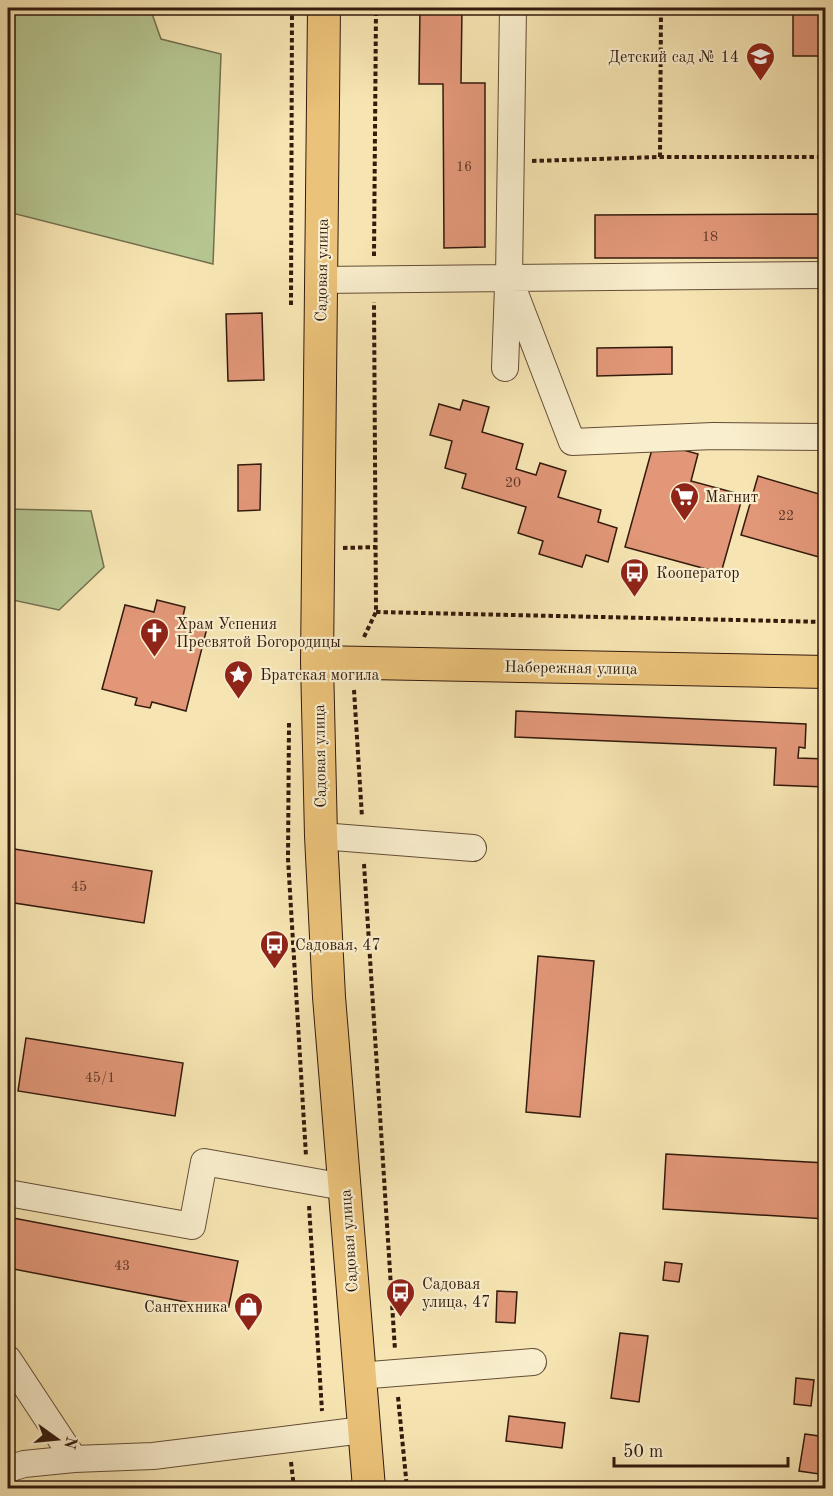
<svg xmlns="http://www.w3.org/2000/svg" width="833" height="1496" font-family="'Old Standard TT',serif">
	<rect width="100%" height="100%" fill="#f6e5b2"/>
	<filter id="stains"><feTurbulence type="fractalNoise" baseFrequency=".00333" numOctaves="4"/><feColorMatrix values="0 0 0 0 .2 0 0 0 0 .09 0 0 0 0 .02 0 0 0 .5 -.17"/></filter>
	<radialGradient id="worn" r=".72"><stop offset=".6" stop-color="#630" stop-opacity="0"/><stop offset="1" stop-color="#630" stop-opacity=".3"/></radialGradient>
	<path fill="#b6c691" stroke="#74704f" stroke-width="1.5" d="M8,8H150L161,39L221,54L213,264L8,212Z
		M8,509L91,511L104,567L59,610L8,599Z"/>
	<path fill="#e19778" stroke="#331a0d" stroke-width="1.5" d="M420,8H462L461,83H485V247L444,248L443,84H419Z
		M793,8H826V56H793Z
		M826,214V258H595V215Z
		M262,313L264,380L228,381L226,314Z
		M672,347V374L597,376V348Z
		M463,400L489,407L482,432L523,444L516,469L536,475L540,463L566,471L558,497L601,510L598,522L617,528L608,562L586,555L582,567L539,554L543,541L518,533L526,507L462,488L466,474L445,468L452,441L430,435L439,404L460,410Z
		M654,442L698,454L691,481L743,495L721,573L625,547Z
		M261,464L260,510L238,511V465Z
		M758,476L826,496V559L741,535Z
		M157,600L185,607L182,621L207,628L186,711L152,702L150,708L135,705L137,698L102,689L125,605L154,612Z
		M516,711L806,724L805,748L799,747L798,758L826,759V787L774,785L776,748L515,737Z
		M8,848L152,871L144,923L8,902Z
		M538,956L594,961L580,1117L526,1112Z
		M26,1038L183,1063L175,1116L18,1091Z
		M666,1154L826,1163V1219L663,1209Z
		M8,1217L238,1261L228,1310L8,1268Z
		M665,1262L682,1264L679,1282L663,1280Z
		M497,1291L517,1292L515,1323L496,1322Z
		M620,1333L648,1336L639,1402L611,1398Z
		M796,1378L814,1380L811,1406L794,1404Z
		M509,1416L565,1423L562,1448L506,1441Z
		M805,1434L826,1437V1475L799,1471Z"/>
	<g fill="none" stroke-linecap="round" stroke-linejoin="round">
		<defs>
			<path id="minor" d="M509,278L572,442L713,436L826,437
				M509,278L826,275
				M321,280L509,278L513,8
				M505,368L508,287
				M321,836L473,848
				M8,1193L192,1226L204,1162L344,1187
				M8,1359L74,1459L153,1456L363,1430
				M358,1376L533,1362
				M8,1469L24,1464L74,1459"/>
			<path id="major" d="M324,8L317,662L321,836L329,997L369,1488
				M317,662L826,672"/>
		</defs>
		<use href="#minor" stroke="#644d36" stroke-width="28"/>
		<use href="#major" stroke="#331a0d" stroke-width="34"/>
		<path stroke="#331a0d" stroke-width="4" stroke-dasharray="4.5 3" stroke-linecap="butt" d="M660,157L661,8
			M532,161L660,157H826
			M374,256L376,8
			M291,305L292,8
			M343,548L376,547
			M376,612L826,622
			M364,637L376,612L374,302
			M354,690L362,817
			M289,723L288,859L306,1156
			M364,864L395,1350
			M309,1206L322,1411
			M398,1397L407,1488
			M291,1462L294,1488"/>
		<use href="#minor" stroke="#f9eecd" stroke-width="26"/>
		<use href="#major" stroke="#ebc279" stroke-width="32"/>
	</g>
	<defs>
		<symbol id="school-pin" viewBox="-11 -11 22 30"><path d="M0 17L-7.5 6A9.5 9.5 0 1 1 7.5 6Z" fill="#8f2418" stroke="#f9eecd"/><path d="M0-5L7-2L0 1L-7-2ZM-4 1L0 2.5L4 1V4Q0 6-4 4Z" fill="#fff"/></symbol>
		<symbol id="supermarket-pin" viewBox="-11 -11 22 30"><path d="M0 17L-7.5 6A9.5 9.5 0 1 1 7.5 6Z" fill="#8f2418" stroke="#f9eecd"/><path d="M-6-5.5h2.5l.6 2H6L4.5 2H-2.5L-4.4-4H-6ZM-1.5 3.2a1.3 1.3 0 1 0 .1 0ZM3 3.2a1.3 1.3 0 1 0 .1 0Z" fill="#fff"/></symbol>
		<symbol id="bus-pin" viewBox="-11 -11 22 30"><path d="M0 17L-7.5 6A9.5 9.5 0 1 1 7.5 6Z" fill="#8f2418" stroke="#f9eecd"/><path d="M-5-6H5V4H4V6H2V4H-2V6H-4V4H-5ZM-3.5-4V0h7V-4ZM-3.5 1.2v1.5H-2V1.2ZM2 1.2v1.5H3.5V1.2Z" fill="#fff"/></symbol>
		<symbol id="church-pin" viewBox="-11 -11 22 30"><path d="M0 17L-7.5 6A9.5 9.5 0 1 1 7.5 6Z" fill="#8f2418" stroke="#f9eecd"/><path d="M-1.2-6h2.4v3.5h3.3v2.4h-3.3V6h-2.4V-.1h-3.3v-2.4h3.3Z" fill="#fff"/></symbol>
		<symbol id="sight-pin" viewBox="-11 -11 22 30"><path d="M0 17L-7.5 6A9.5 9.5 0 1 1 7.5 6Z" fill="#8f2418" stroke="#f9eecd"/><path d="M0-6L1.8-2.2L6-1.7L2.9 1.2L3.7 5.4L0 3.3L-3.7 5.4L-2.9 1.2L-6-1.7L-1.8-2.2Z" fill="#fff"/></symbol>
		<symbol id="shop-pin" viewBox="-11 -11 22 30"><path d="M0 17L-7.5 6A9.5 9.5 0 1 1 7.5 6Z" fill="#8f2418" stroke="#f9eecd"/><path d="M-5-2.5h2.3a2.7 3.5 0 0 1 5.4 0H5L5.5 6h-11ZM-1.5-2.5h3a1.5 2.3 0 0 0-3 0Z" fill="#fff"/></symbol>
	</defs>
	<g fill-rule="evenodd">
		<use href="#school-pin" x="744" y="40" width="33" height="45"/>
		<use href="#supermarket-pin" x="668" y="480" width="33" height="45"/>
		<use href="#bus-pin" x="618" y="556" width="33" height="45"/>
		<use href="#church-pin" x="138" y="616" width="33" height="45"/>
		<use href="#sight-pin" x="222" y="658" width="33" height="45"/>
		<use href="#bus-pin" x="258" y="928" width="33" height="45"/>
		<use href="#bus-pin" x="384" y="1276" width="33" height="45"/>
		<use href="#shop-pin" x="232" y="1290" width="33" height="45"/>
	</g>
	<g text-anchor="middle" stroke-width="4.5" stroke-linejoin="round" paint-order="stroke">
		<g font-size="14" fill="#5e3928">
			<text x="464" y="171">16</text>
			<text x="710" y="241">18</text>
			<text x="513" y="487">20</text>
			<text x="786" y="520">22</text>
			<text x="79" y="891">45</text>
			<text x="100" y="1082">45/1</text>
			<text x="122" y="1270">43</text>
		</g>
		<g font-size="16" fill="#331a0d" stroke="#f9eecd" text-anchor="start">
			<text x="739" y="62" text-anchor="end">Детский сад № 14</text>
			<text x="705" y="502">Магнит</text>
			<text x="656" y="578">Кооператор</text>
			<text x="176" y="629">Храм Успения<tspan x="176" dy="18">Пресвятой Богородицы</tspan></text>
			<text x="260" y="680">Братская могила</text>
			<text x="295" y="950">Садовая, 47</text>
			<text x="422" y="1289">Садовая<tspan x="422" dy="18">улица, 47</tspan></text>
			<text x="228" y="1312" text-anchor="end">Сантехника</text>
		</g>
		<g font-size="16" fill="#331a0d" stroke="#f9eecd">
			<text transform="translate(321 270) rotate(-89)" y="6">Садовая улица</text>
			<text transform="translate(571 667) rotate(1)" y="6">Набережная улица</text>
			<text transform="translate(319 756) rotate(-91)" y="6">Садовая улица</text>
			<text transform="translate(348 1241) rotate(-94)" y="6">Садовая улица</text>
		</g>
	</g>
	<rect width="833" height="1496" fill="none" stroke="#f6e5b2" stroke-width="30"/>
	<rect x="9" y="9" width="815" height="1478" fill="none" stroke="#331a0d" stroke-width="3"/>
	<rect x="15" y="15" width="803" height="1466" fill="none" stroke="#331a0d" stroke-width="1.5"/>
	<g transform="translate(57 1439) rotate(105)" stroke="#f9eecd" stroke-width="4.5" paint-order="stroke">
	<path d="M0-4.5L10 22L0 15L-10 22Z" fill="#331a0d"/>
	<text y="-9" font-size="16" font-weight="bold" text-anchor="middle" fill="#331a0d">N</text>
	</g>
	<path d="M614 1457v9h174v-9" fill="none" stroke="#331a0d" stroke-width="3"/>
	<text x="623" y="1457" font-size="18" fill="#331a0d" stroke="#f9eecd" stroke-width="4.5" paint-order="stroke">50 m</text>
	<rect width="100%" height="100%" filter="url(#stains)"/>
	<rect width="100%" height="100%" fill="url(#worn)"/>
</svg>
